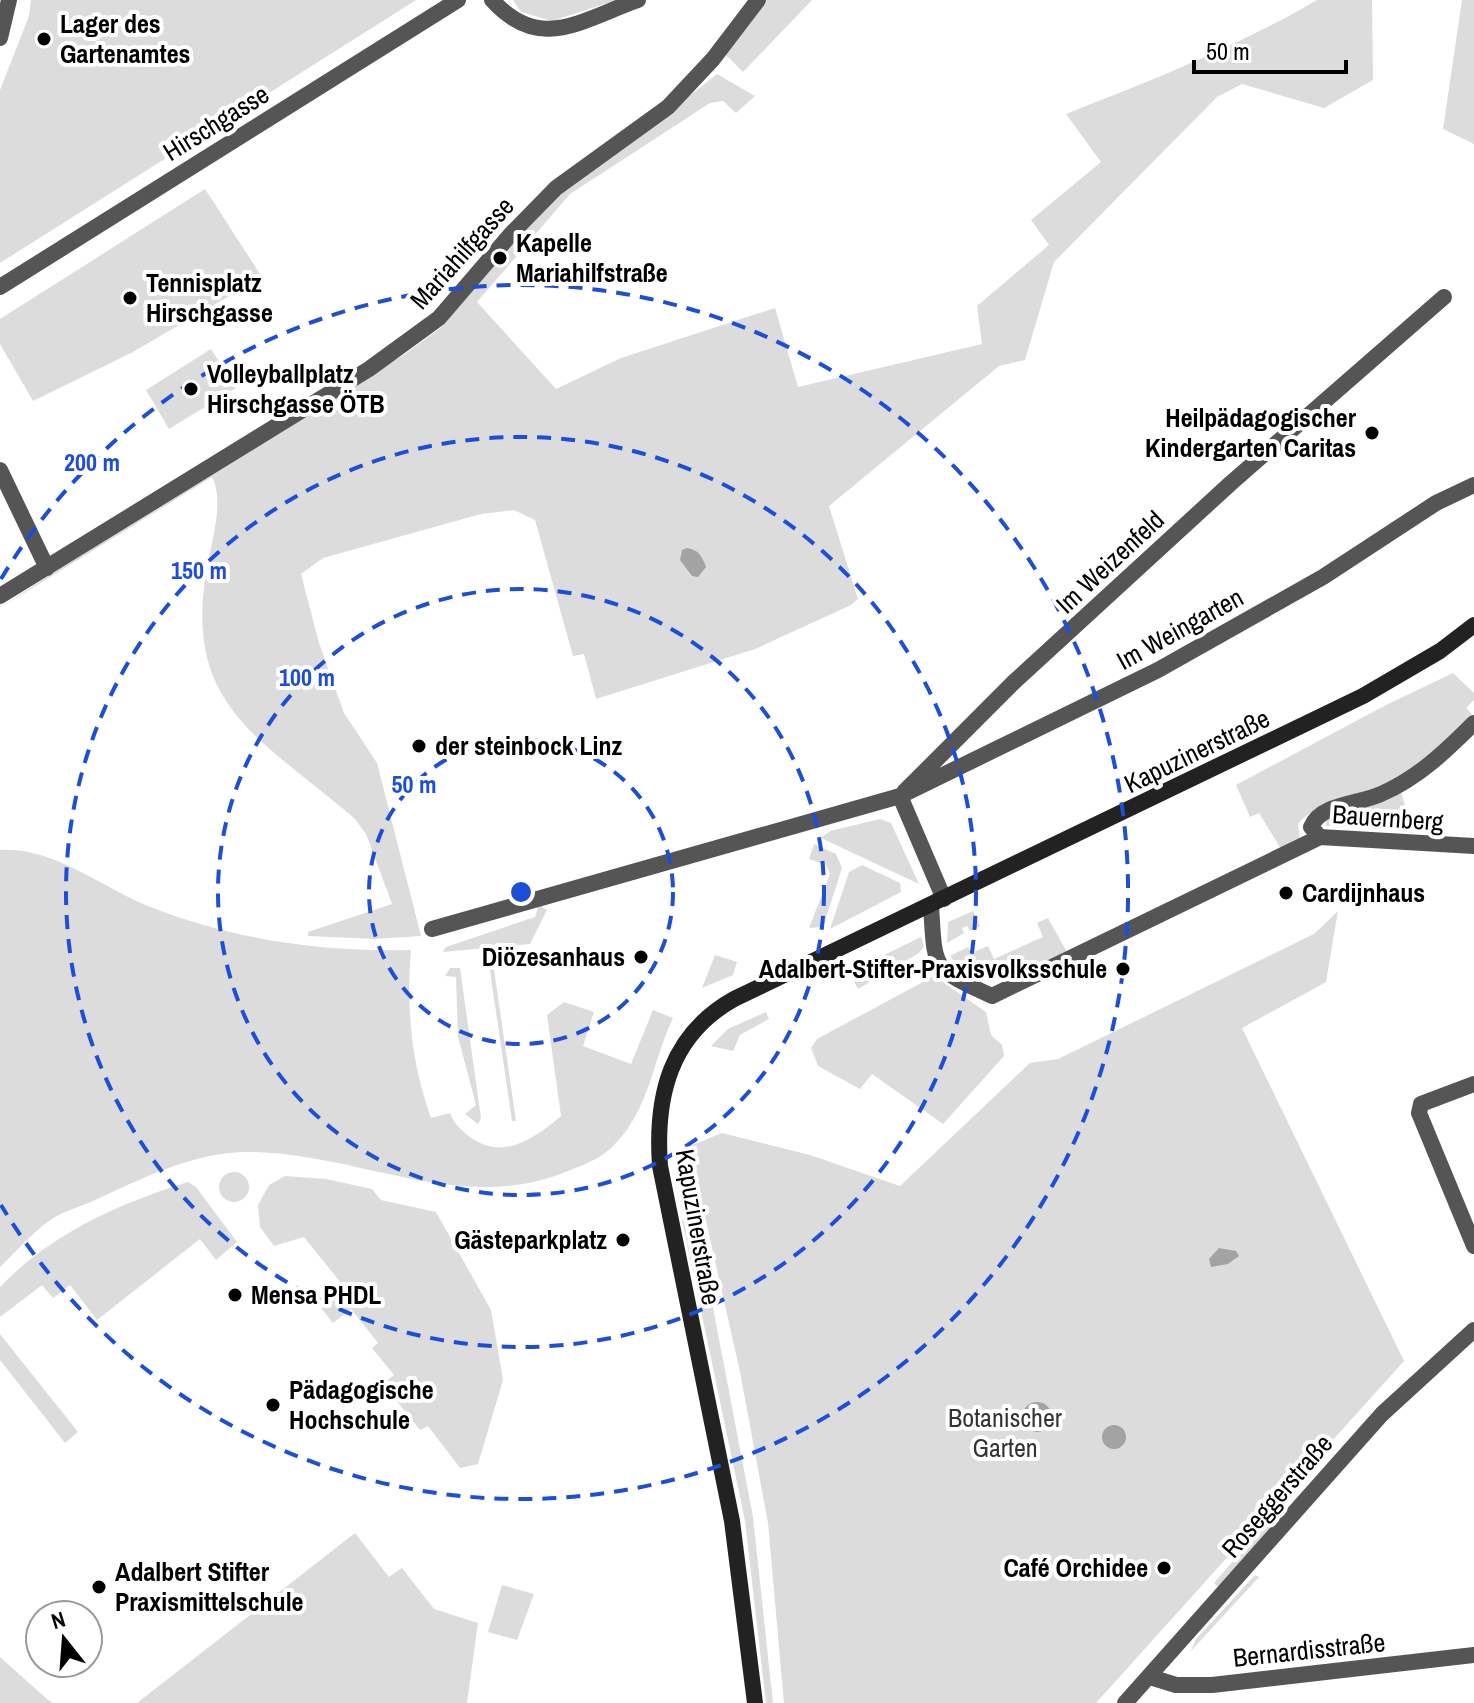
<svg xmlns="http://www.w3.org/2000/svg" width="1474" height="1703" font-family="'Archivo Narrow',sans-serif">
	<rect width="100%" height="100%" fill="#fff"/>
	<path fill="#dcdcdc" d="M31,0H416L0,263V90L29,16Z
		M513,0H617L552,21L521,12Z
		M766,0H812L743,72L723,52L743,24Z
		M1317,0H1372L1373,80L1324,108L1242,84L1217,97L1054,262L1025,360L999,366L829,506L858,599L851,605L755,649L596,699L584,654L573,656L535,520L514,510L481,514L323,558L301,574L319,643L344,713L377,763L421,936L375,939L308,936V932L392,904L366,834L355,819C259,736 180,706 208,562C213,537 224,500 212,477L0,608L153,506L405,354L443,326L494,264L501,268L508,261L501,254L559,192L643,133L717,74L755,96L736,113L723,101L710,103L570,194L477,302L556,389L621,358L775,308L798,387L982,344L977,306L1049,245L1031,220L1101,162L1066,114C1152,80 1237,47 1317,0Z
		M1462,0H1474V144L1443,129Z
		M205,189L262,277L131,353L33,401L0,344V319Z
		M211,349L236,388L169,429L146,390Z
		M1453,673L1474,693V700L1466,708L1472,714C1447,744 1418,771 1382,788C1356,801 1318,800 1298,824L1300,840L1281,849L1259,813L1250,817L1236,785L1386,705Z
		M1401,792L1413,833L1366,823L1326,826V818Z
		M880,819L891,823L919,884L821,838L830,831Z
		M814,844L836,854L842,868L823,927L809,928L830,874L826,865L809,859Z
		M0,850C54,846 105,890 153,908C236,940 322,952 411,950C406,1009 411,1061 431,1118L450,1113C455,1125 460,1129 470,1137C503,1161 534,1139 561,1116L547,1015L564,1002L594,1012L583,1046L631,1064L653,1010L673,1018C652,1062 649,1113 611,1148C597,1161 580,1166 563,1173C456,1214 357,1152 247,1152C193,1152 141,1179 93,1201C79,1207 61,1212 49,1221C31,1234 16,1252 0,1267Z
		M862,865L900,883L901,892L830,929L849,872Z
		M539,905L547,910L530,944L443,952L446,947L535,917Z
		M973,911L980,926L970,931L967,926L962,928L964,933L947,943L948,922Z
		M1338,911L1326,982L1242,1028L1404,1361L1096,1703H784L768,1523L740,1372L706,1221L689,1209L680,1150L722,1133L810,1155L900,1186L1030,1063L1058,1059L1314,934Z
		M1048,918L1067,952L1039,966L1036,960L985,978L955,962L950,956L968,947L971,953L988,946L994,959L1043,937L1037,923Z
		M921,937L924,946L919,953L858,989L849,972Z
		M715,955L737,962L733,975L702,988Z
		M493,963L516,1121H512L489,964Z
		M450,968H460L481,1118L478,1124L465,1114L476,1105L458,1037L456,977L445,976Z
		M934,976L986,1012L991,1035L1002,1045L1004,1056L943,1124L872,1074L860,1089L818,1066L811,1048L817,1039Z
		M766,1012L769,1019L740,1035L733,1051L711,1046L728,1029Z
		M219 1187a15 15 0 1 1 30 0a15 15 0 1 1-30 0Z
		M285,1176L326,1179L372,1189L381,1200L436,1212L491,1310L503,1380L478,1464L460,1468L428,1426L420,1430L383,1384L394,1375L372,1348L378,1343L351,1309L333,1323L321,1308L345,1288L304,1237L274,1246L260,1227L258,1205L269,1185Z
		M188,1182L196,1187L237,1242L216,1260L200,1239L97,1320L70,1285L53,1298L42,1285L0,1317V1287C52,1233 118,1204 188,1182Z
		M682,1220L698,1229L753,1517L773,1703H766L745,1521Z
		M0,1334L78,1432L65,1443L0,1360Z
		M1269,1520L1274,1525L1218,1587L1214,1583Z
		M355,1533L389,1577L402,1568L434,1609L478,1623L467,1703H137Z
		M1255,1575L1259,1577L1191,1651L1196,1639Z
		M502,1585L534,1594L517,1640L488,1632Z
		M0,1657L47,1699L53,1703H0Z"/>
	<path fill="#a3a3a3" d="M687,548C699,550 702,556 706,567L698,577L692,576L680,560L682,550Z
		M1219,1248L1236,1251L1239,1256L1228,1264L1211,1267L1209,1259Z
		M1022 1417a15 15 0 1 1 30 0a15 15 0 1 1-30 0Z
		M1102 1437a12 12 0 1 1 24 0a12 12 0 1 1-24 0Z"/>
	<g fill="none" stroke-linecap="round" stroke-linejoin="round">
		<path stroke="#555" stroke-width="16" d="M492,0C540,53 581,20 638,0
			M0,38L9,0
			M0,287L458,0
			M0,470L47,568
			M0,596L369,369L439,318L511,234L556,188L668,107L713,59L758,0
			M1474,723C1446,751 1418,778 1381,794C1360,804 1321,803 1311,827L1320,837L1474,846
			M904,792L1015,681L1231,483L1444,297
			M900,796L944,899
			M931,905C935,970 931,968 992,996L1320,837
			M432,929L900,796L1158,670L1323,577L1436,503L1474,485
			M1474,1084L1421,1104L1419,1113L1474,1246
			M1150,1677L1176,1685H1212L1474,1655
			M1125,1703L1382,1414L1474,1330"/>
		<path stroke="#222" stroke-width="16" d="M755,1703L732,1521L660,1166C655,1096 670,1035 734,999L1363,696L1440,651L1474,625"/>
	</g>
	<g fill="none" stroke="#1d4ed8" stroke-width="4" stroke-dasharray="14 10">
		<circle cx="521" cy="892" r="152"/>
		<circle cx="521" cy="892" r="303"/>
		<circle cx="521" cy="892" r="455"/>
		<path d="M1 579A607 607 0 1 1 1 1205"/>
	</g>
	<g fill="#000" stroke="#fff" stroke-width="3">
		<circle cx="44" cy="39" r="8"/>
		<circle cx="500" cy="258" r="8"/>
		<circle cx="130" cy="298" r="8"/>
		<circle cx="191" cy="389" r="8"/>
		<circle cx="1372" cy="433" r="8"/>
		<circle cx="419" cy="746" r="8"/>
		<circle cx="1286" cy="893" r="8"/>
		<circle cx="641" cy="957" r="8"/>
		<circle cx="1123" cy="969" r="8"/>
		<circle cx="623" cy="1240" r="8"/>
		<circle cx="235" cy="1295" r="8"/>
		<circle cx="273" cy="1405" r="8"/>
		<circle cx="1164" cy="1568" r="8"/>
		<circle cx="99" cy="1587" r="8"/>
	</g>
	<g text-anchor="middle" stroke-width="8" stroke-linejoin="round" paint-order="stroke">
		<g font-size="26" font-weight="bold" fill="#000" stroke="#fff" text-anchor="start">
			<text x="60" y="33">Lager des<tspan x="60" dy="30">Gartenamtes</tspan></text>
			<text x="516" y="252">Kapelle<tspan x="516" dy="30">Mariahilfstraße</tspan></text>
			<text x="146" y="292">Tennisplatz<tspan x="146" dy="30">Hirschgasse</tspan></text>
			<text x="207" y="383">Volleyballplatz<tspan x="207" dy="30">Hirschgasse ÖTB</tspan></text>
			<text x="1356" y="427" text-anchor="end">Heilpädagogischer<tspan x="1356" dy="30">Kindergarten Caritas</tspan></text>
			<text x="435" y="755">der steinbock Linz</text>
			<text x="1302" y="902">Cardijnhaus</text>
			<text x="625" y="966" text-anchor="end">Diözesanhaus</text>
			<text x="1107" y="978" text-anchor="end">Adalbert-Stifter-Praxisvolksschule</text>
			<text x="607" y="1249" text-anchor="end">Gästeparkplatz</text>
			<text x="251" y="1304">Mensa PHDL</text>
			<text x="289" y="1399">Pädagogische<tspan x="289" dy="30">Hochschule</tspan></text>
			<text x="1148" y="1577" text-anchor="end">Café Orchidee</text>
			<text x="115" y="1581">Adalbert Stifter<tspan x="115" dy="30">Praxismittelschule</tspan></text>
		</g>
		<g font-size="26" fill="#000" stroke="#fff">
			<text transform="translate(216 123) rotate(-32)" y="9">Hirschgasse</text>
			<text transform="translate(462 253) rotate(-48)" y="9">Mariahilfgasse</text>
			<text transform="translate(1110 562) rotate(-43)" y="9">Im Weizenfeld</text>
			<text transform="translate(1180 629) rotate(-29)" y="9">Im Weingarten</text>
			<text transform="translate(1197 751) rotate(-26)" y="9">Kapuzinerstraße</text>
			<text transform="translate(1388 818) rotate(4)" y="9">Bauernberg</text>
			<text transform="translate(698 1227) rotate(80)" y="9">Kapuzinerstraße</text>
			<text transform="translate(1277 1496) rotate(-49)" y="9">Roseggerstraße</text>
			<text transform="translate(1309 1650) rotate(-6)" y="9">Bernardisstraße</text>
		</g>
		<g font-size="26" fill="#333" stroke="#fff">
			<text x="1005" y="1427">Botanischer<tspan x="1005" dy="30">Garten</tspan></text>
		</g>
	</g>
	<circle cx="521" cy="892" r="12" fill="#1d4ed8" stroke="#fff" stroke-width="4"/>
	<g font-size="24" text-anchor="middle" font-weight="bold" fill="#1d4ed8" stroke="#fff" stroke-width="8" stroke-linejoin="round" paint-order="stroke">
		<text x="92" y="471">200 m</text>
		<text x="199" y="579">150 m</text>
		<text x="307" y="686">100 m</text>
		<text x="414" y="793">50 m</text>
	</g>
	<g transform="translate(64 1639) rotate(343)"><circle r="38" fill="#ffffff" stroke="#999999" stroke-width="2"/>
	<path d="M0-6L14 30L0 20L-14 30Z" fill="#000000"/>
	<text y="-12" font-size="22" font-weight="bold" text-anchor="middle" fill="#000000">N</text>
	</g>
	<path d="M1194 60v12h152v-12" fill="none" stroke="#000000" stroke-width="4"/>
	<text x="1206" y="60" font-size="24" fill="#000000" stroke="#ffffff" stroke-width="6" paint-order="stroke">50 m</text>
</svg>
